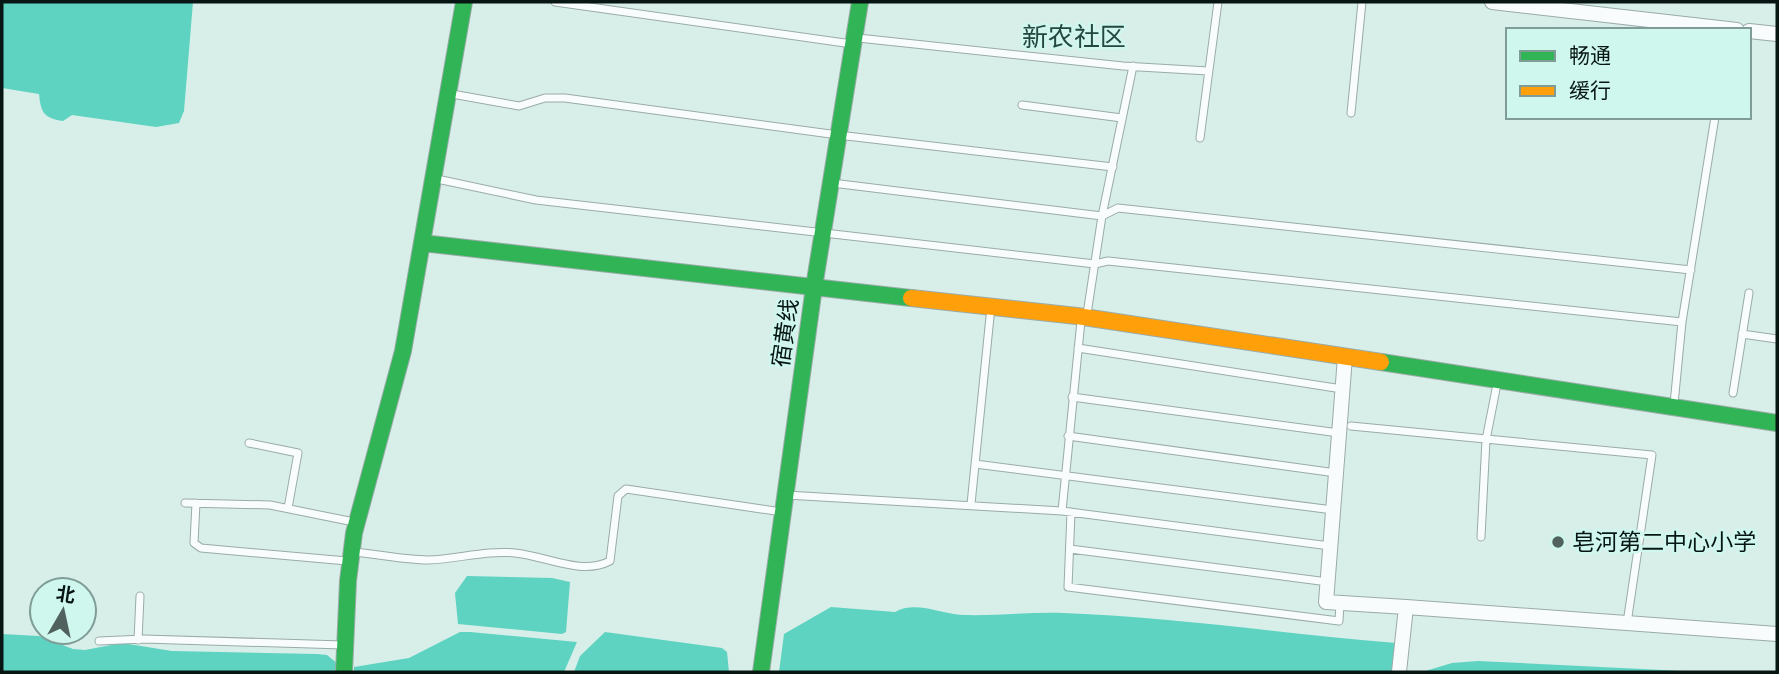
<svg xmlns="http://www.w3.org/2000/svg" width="1779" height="674" font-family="Cabin,'Noto Sans SC',sans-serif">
	<rect width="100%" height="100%" fill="#d8eee9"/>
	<path fill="#5ed3c2" d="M2,2H193L184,111L179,123L156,127L72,115L63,121C43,118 41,112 39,94L2,88Z
		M467,576L552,578L570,582L566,632L562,634L458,624L455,593Z
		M831,607L895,612C915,600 941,614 963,615C996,616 1030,612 1063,613C1175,617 1285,634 1396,643L1393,672H779L784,634Z
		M460,632H470L577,642L564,672H354V667L409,658Z
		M605,632L722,648L727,652L729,672H574L580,656Z
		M2,634L39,636L73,649L85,650L122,643L172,651L317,654L327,655L338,664V672H2Z
		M1478,661L1704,672H1422L1452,663Z"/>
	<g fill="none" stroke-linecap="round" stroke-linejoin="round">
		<defs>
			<path id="lane" d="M555,2L852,44
				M858,38L1123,66L1208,71
				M452,94L519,106L545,98H565L838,135L1113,167
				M1022,105L1122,118
				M1351,113L1362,2
				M1200,138L1218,2
				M437,179L536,200L1095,264L1108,261L1682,322
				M832,183L1102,216L1118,208L1691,270
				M1087,314L1102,216L1133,66
				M1742,334L1777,339
				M1078,348L1342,389
				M1733,393L1749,293
				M1072,397L1339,433
				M1674,404L1682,322L1715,117
				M1351,426L1652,455L1627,623
				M1068,436L1336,473
				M249,443L298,453L288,508
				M975,464L1333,510
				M786,495L1062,511L1330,546
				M185,503L270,505L354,522
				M196,503L194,543L201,548L347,561
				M971,504L991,307
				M1062,511L1081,321
				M1071,512L1068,587L1339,621L1340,603
				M1481,537L1486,440L1497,384
				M1070,549L1328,582
				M353,552C377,554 404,560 428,560C458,559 486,550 515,553C546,556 581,576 610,561L618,496L626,489L782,512
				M138,640L140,596
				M99,641L144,639L343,645"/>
			<path id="street" d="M1492,2L1737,30
				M1749,31L1777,34
				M1345,357L1326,602L1406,607L1399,672
				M1406,607L1777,634"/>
			<path id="fast" d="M422,243L911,298
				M1381,362L1777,423
				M344,672L348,581L354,533L403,351L464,2
				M761,672L814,287L860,2"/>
			<path id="slow" d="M911,298L1077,316L1381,362"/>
		</defs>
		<use href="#lane" stroke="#9aaba8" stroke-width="9"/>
		<use href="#street" stroke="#9aaba8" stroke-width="16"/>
		<use href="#fast" stroke="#9aaba8" stroke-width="18"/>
		<use href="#slow" stroke="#9aaba8" stroke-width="18"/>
		<use href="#lane" stroke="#f9fcfc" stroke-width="7"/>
		<use href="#street" stroke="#f9fcfc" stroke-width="14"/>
		<use href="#fast" stroke="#30b455" stroke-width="16"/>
		<use href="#slow" stroke="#ff9f0a" stroke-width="16"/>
	</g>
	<circle fill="#51625e" stroke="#cff7ee" stroke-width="2.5" cx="1558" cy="542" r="7"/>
	<g text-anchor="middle" stroke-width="5" stroke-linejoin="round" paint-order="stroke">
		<g font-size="23" fill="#081613" stroke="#cff7ee">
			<text transform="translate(785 333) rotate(-82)" y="8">宿黄线</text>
		</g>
		<g font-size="23" fill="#081613" stroke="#cff7ee" text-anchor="start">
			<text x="1572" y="550">皂河第二中心小学</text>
		</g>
		<g font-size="26" fill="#244740" stroke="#cff7ee">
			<text x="1074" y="46">新农社区</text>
		</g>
	</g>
	<rect width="1779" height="674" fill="none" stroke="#081613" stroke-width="7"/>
	<rect x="1506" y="28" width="245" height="91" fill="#cff7ee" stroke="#7f9d96" stroke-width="2"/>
	<rect x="1520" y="51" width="35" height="10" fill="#30b455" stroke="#7f9d96" stroke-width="2"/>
	<text x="1569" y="63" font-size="21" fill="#081613">畅通</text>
	<rect x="1520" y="86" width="35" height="10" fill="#ff9f0a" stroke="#7f9d96" stroke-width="2"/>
	<text x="1569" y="98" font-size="21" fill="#081613">缓行</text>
	<g transform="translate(63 611) rotate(9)"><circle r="33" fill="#cff7ee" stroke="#7f9d96" stroke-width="2"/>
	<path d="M0-5L12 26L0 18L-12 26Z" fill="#51625e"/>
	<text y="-10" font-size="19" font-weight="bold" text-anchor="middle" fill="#081613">北</text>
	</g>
</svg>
